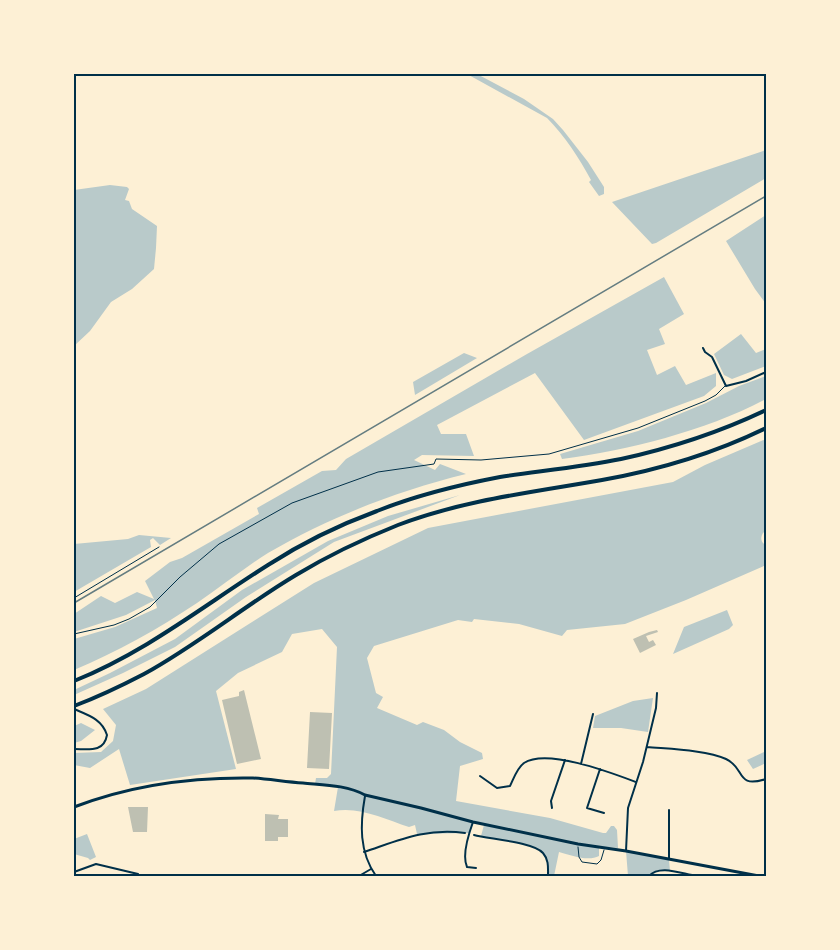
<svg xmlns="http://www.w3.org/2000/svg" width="840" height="950" font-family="'Crimson Pro',serif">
	<rect width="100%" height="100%" fill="#fdf0d5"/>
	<path fill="#b9caca" d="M467,74H477L524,99L553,119L563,130L588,162L604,187V194L599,196L589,182L591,180C579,158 565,136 547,118Z
		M766,150V178L656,243L652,244L612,202Z
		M110,185L127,187L129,189L125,200L129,201L132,209L157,226L156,248L154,269L132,289L111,302L90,331L74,346V190Z
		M766,215V304L755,289L726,241Z
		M664,277L684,314L659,329L665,344L647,350L657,375L675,366L686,385L716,373V386L704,396L584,440L535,373L437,425L441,434H466L474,456L422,455L414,460L435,470L440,464L466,474C397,491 330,517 268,553C244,568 221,587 197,603C158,629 117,652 74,670V639L115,627L157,608L155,600L126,615L74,632V614L101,596L115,603L137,592L154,599L145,581L170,562L182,558L259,514L257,508L322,471L336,470L346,459L527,354Z
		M741,334L756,353L766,349V366L732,379L724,375L714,354Z
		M464,353L477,358L415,395L413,382Z
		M766,376V399C706,431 629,450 562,459L560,454L638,431L706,403L739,386Z
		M766,439V530L763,533C760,538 761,543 766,545V565L686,600L625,624L567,630L562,636L519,624L474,619L472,622L458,620L374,646L367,658L376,693L383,697L377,708L417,725L423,722L444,730L460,742L482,753L483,759L460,766L456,801L550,818L603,833H606L611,826H614L617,830L618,848L602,847L599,848V856C588,862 571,855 559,852L554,876H548C548,868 549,859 543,853C533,843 495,839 481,836L484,825L473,822L470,833L417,834L415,825L409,827C385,819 359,806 334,811L338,787L315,784L316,778H327L331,774L337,647L322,629L292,634L282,652L238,673L216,691L236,769L130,785L119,749L90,768L74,765V753L101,752L113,741L116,725L103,709L146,689L314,583L428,528L673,482L705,465Z
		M460,495L334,542L246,597L175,647L123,673L74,695V690L110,673L175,639L242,590L328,541L388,516Z
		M139,535L171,538L160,545L153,538L150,540L151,547L74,592V544L128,539Z
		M727,610L733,625L729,629L673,654L684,627Z
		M653,698L648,732L621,728H593L595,716L633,701Z
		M81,723L95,730L81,741L74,743V726Z
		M766,751V763L753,769L747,760Z
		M87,834L96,857L90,860L88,858L74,854V839Z
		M626,851L669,860L670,871L658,870L649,876H628Z"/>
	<path fill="#bec0b2" d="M657,630L658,632L646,636L649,642L653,640L656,645L640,653L633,639L649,632Z
		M244,690L261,759L237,764L222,700L239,696V692Z
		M310,712L332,713L329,769L307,768Z
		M128,807H148L147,832H133Z
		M265,814L279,815L278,819H288V837H278V841H265Z"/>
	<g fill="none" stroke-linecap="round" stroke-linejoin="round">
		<path stroke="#003049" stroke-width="1" d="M74,598L159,547
			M74,634L114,625L129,619L150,607L180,577L219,544L292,503L378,472L434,464L436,459L481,460L549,454L638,428L705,401L716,395L725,386
			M578,847L579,857L582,862L597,864L601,860L604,850"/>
		<path stroke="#003049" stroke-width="2" d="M703,348L705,352L712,357L726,386L746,381L766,372
			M74,709C88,715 102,719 107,735C104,753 88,749 74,749
			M647,747C669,749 707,750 726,759C746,768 735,789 766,779
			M581,764L593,714
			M600,769L587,808L604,813
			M480,776L497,788L510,786C514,778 517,768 524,763C547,748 612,773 636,782
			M552,808L551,801L565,760
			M473,822C469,833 462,856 467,867L476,868
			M474,835C489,839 534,842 543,853C549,860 548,868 548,876
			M626,851L628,808L643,762L656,708L657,693
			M364,852C400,840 425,828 465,833
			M669,858V810
			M74,872L96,864L138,874
			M359,876L371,869
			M541,876H576
			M608,876H641
			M649,876C660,864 682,874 697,876"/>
		<path stroke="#003049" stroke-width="2" d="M365,796C360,824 359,852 376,876"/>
		<path stroke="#003049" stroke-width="3" d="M74,807C131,785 191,777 253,778C270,779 286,782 303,783C324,785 347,785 365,795L421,808L473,822L578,844L626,851L759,876"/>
		<path stroke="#003049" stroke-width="4" d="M74,681C146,652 203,606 268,565C302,543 339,525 377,511C417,495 458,485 500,477C540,471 581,467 621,459C671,448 720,432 766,410
			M74,706C98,697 121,686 144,674C197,645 244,606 296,575C329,555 363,539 398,525C464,500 533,492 602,480C658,470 715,453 766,428"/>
		<path stroke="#657d81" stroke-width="1.5" d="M74,603L766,196"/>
	</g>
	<rect width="840" height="950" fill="none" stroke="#fdf0d5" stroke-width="150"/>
	<rect x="75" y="75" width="690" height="800" fill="none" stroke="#003049" stroke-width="2"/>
</svg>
